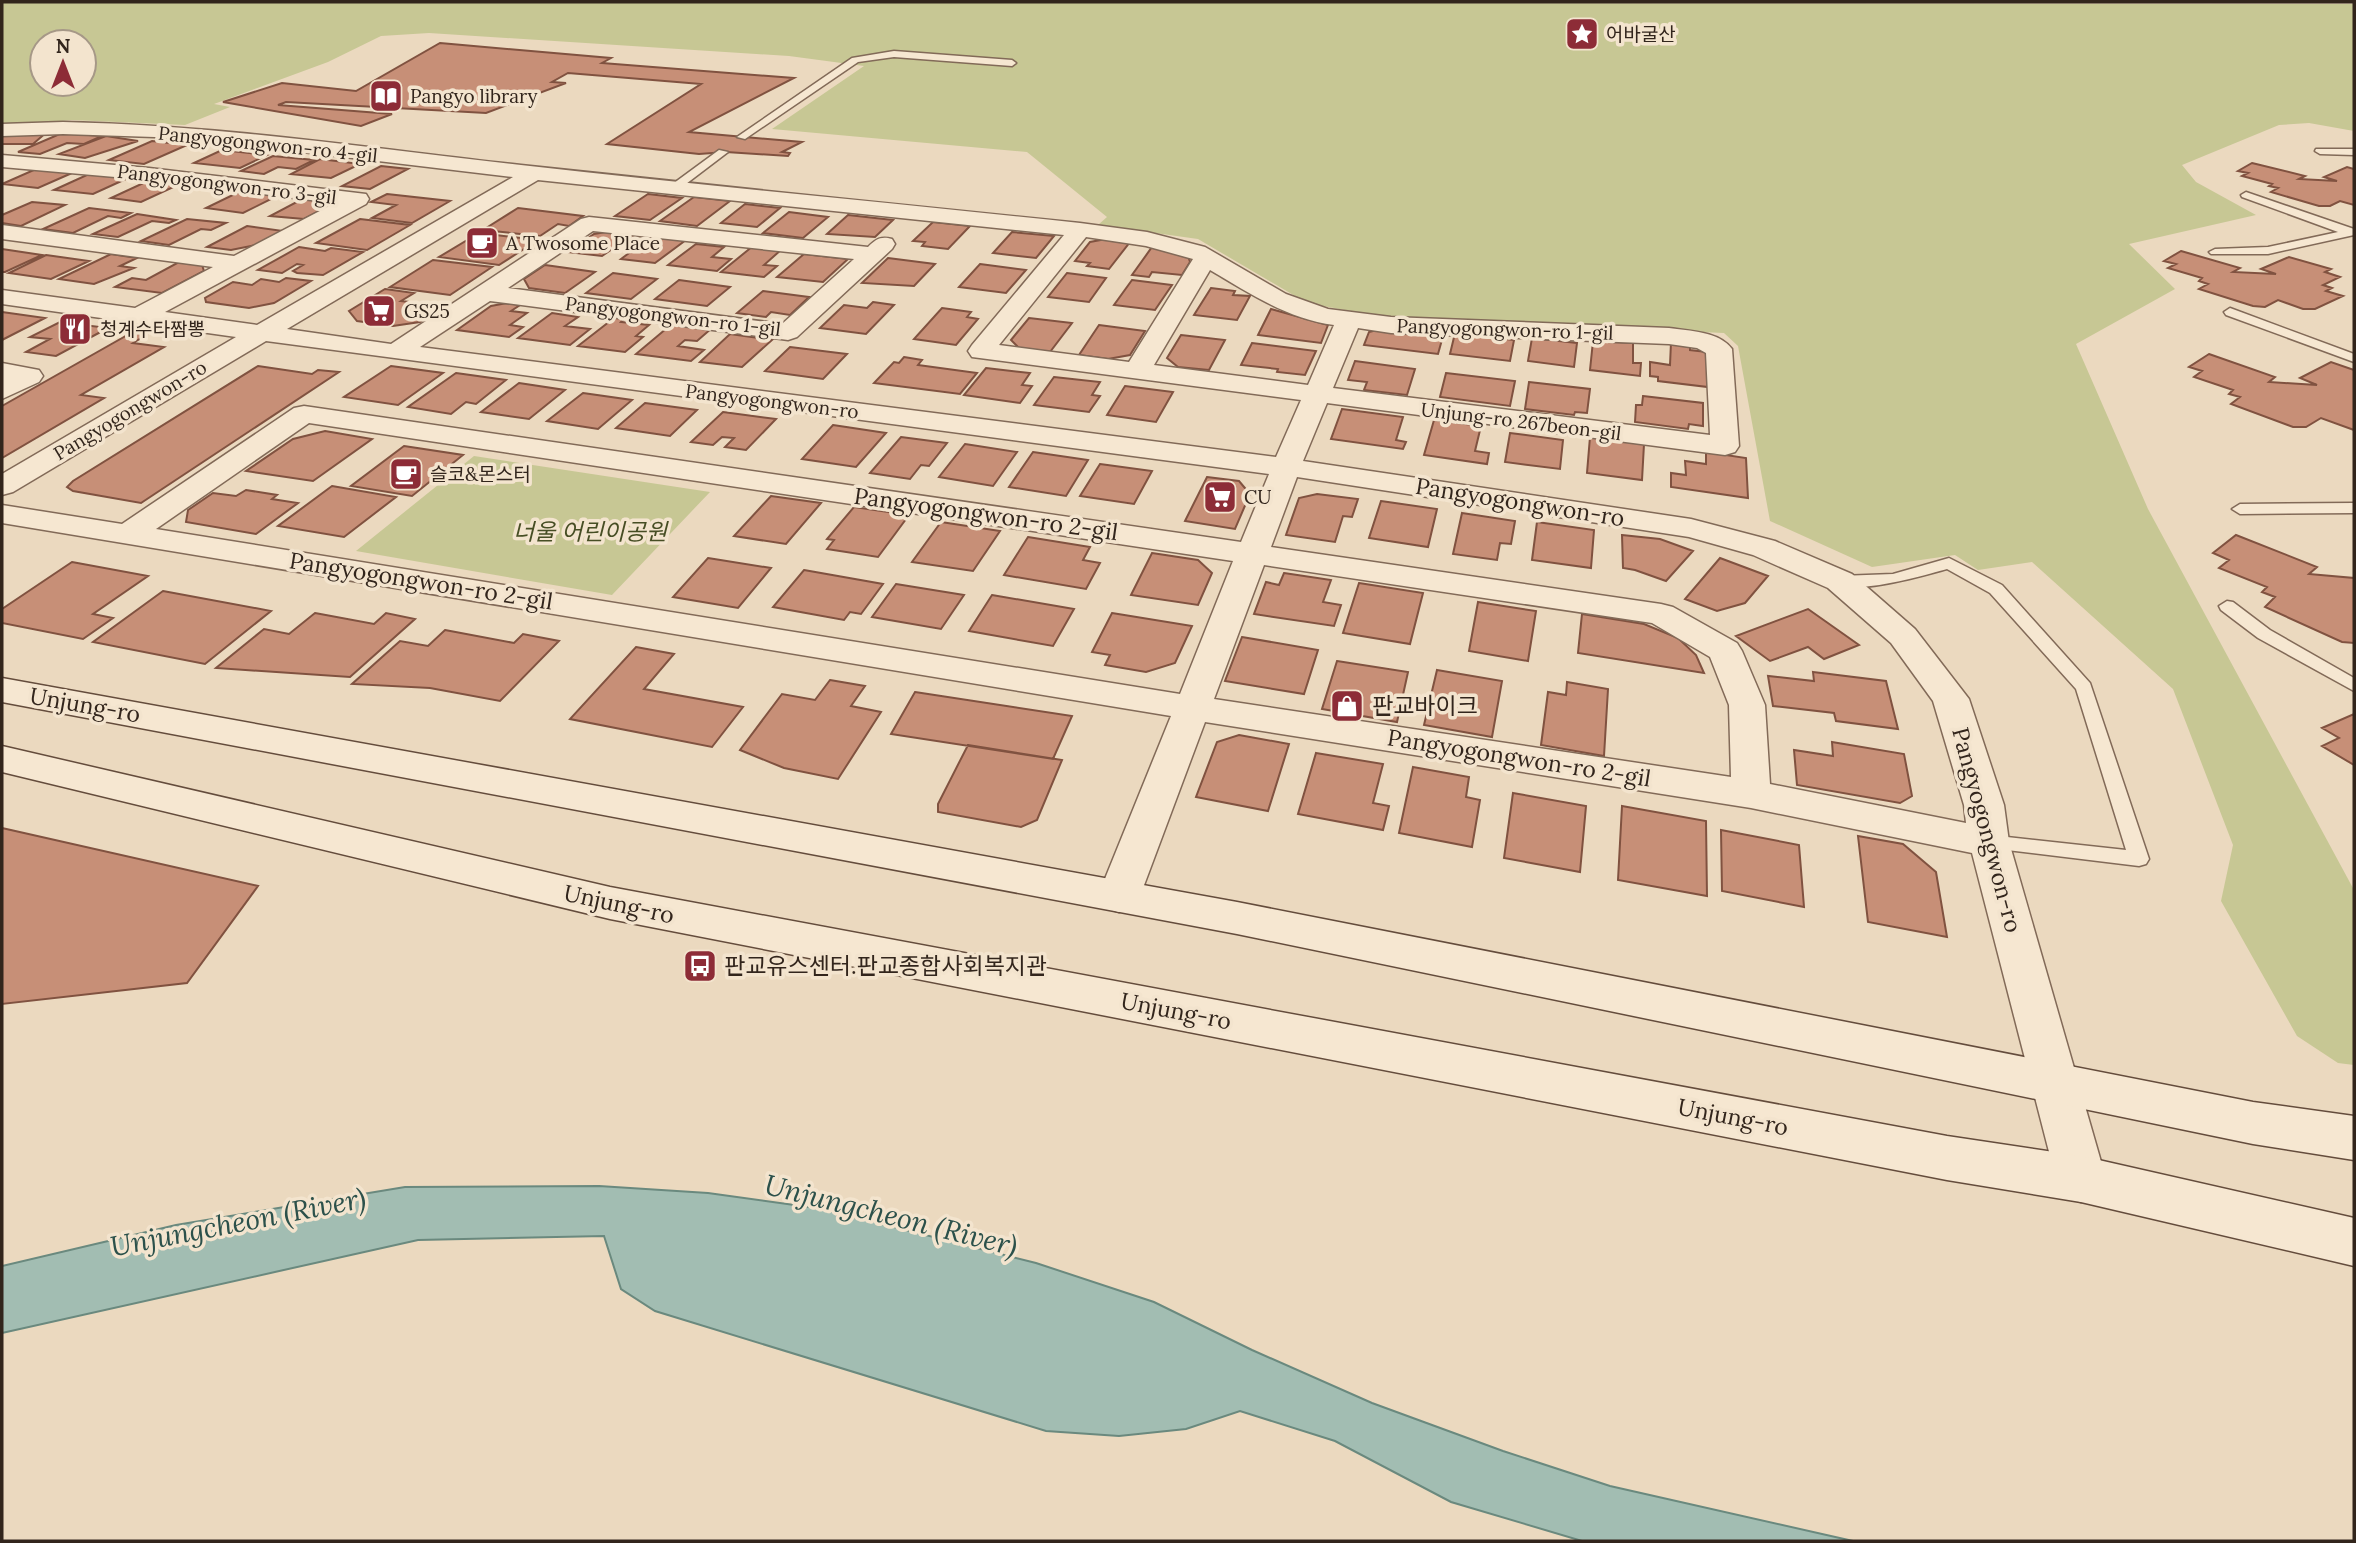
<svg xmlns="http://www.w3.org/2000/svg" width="2356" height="1543" font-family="Lora,'Noto Sans KR',serif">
	<rect width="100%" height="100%" fill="#ebd9bf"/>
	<path fill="#c7c794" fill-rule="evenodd" d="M2,2L2354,4V131L2309,123L2279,125L2182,165L2196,182L2256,215L2129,244L2175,289L2076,344L2148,509L2354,890V1065L2338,1063L2297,1036L2221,901L2233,845L2173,689L2032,562L1978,570L1955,555L1872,567L1770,521L1738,346L1724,333L1388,318L1307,303L1198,239L1098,225L1107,217L1027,152L772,129L864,66L789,56L429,33L381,36L328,62L214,104L230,107L185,125L72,120L2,126ZM42,42H84V84H42Z
		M474,456L710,492L612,595L356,551Z"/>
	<path fill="#a2bdb2" stroke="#6a897e" stroke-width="2" d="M599,1186L708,1193L823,1209L1036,1263L1154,1302L1252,1350L1372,1403L1503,1451L1610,1486L1853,1541H1582L1451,1502L1335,1441L1240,1411L1186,1429L1119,1436L1046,1431L655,1311L621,1289L604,1236L418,1240L2,1333V1266L176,1225L405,1187Z"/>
	<path fill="#c78f77" stroke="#805240" stroke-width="2" d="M440,43L611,58L602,63L794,78L689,132L802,142L782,152L790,153L788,156L726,152L699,154L607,144L701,84L568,73L552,82L566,83L486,113L286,102L278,105L392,114L361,126L223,102L282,83L356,91Z
		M48,131L33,144H2V134Z
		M62,133L102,136L84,144L67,143L40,154L18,152Z
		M106,136L138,141L85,158L59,154Z
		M152,141L187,145L144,164L109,160Z
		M222,150L267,155L240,168L194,163Z
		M273,156L314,160L296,169L278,167L264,174L241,171Z
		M320,159L360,164L331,178L291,174Z
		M2252,163L2305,176L2299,179L2337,181L2324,177L2347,167L2354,169V205L2340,201L2330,206H2319L2271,192L2278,188L2269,186L2272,184L2242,176L2248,173L2238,171Z
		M381,166L408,169L370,189L342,186Z
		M36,169L72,173L38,188L2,184Z
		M89,174L128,178L93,194L54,190Z
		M152,179L182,183L141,202L111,198Z
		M245,189L281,194L243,213L206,208Z
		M387,194L450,201L412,223L372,218L396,205L371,202Z
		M648,194L682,198L650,220L615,216Z
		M308,196L331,199L333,204L304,219L270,216Z
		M694,197L730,201L697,226L660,221Z
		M32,202L65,205L21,226L2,223V215Z
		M745,204L780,208L757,227L721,223Z
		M89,208L131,213L121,218L108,216L73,233L43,229Z
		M518,208L583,216L569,226L558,224L540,236L483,230Z
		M789,212L828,217L803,238L763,233Z
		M137,214L176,220L169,223L152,221L118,237L93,234Z
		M848,215L893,220L875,237L827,234Z
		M187,219L226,223L211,230L201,229L169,245L141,241Z
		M360,219L410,225L367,250L316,243Z
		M933,222L970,226L948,249L922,246L925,242L913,241Z
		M247,226L283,231L256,245L231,250L207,247Z
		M612,231L641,234L635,238H628L602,256L568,252L594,234Z
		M1012,232L1054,236L1036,258L993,253Z
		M479,233L538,240L499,265L439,257Z
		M652,236L686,240L655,263L621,259Z
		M1106,239L1130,242L1109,269L1087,266L1090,263L1075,261L1090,242Z
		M696,244L724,247L712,257L731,259L717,271L668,265Z
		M753,246L782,249L764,265L777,266L764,277L721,272Z
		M299,247L325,251L331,248L363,252L323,275L297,273L293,271L303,265L297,264L282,273L258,270Z
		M1152,247L1188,256L1190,262L1182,275L1152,272L1149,277L1132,275Z
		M2,249L42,255L5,272H2Z
		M2181,251L2240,268L2233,272L2276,274L2261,269L2289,257L2331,269L2325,272L2340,277L2323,285L2332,288L2326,291L2343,296L2315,309H2303L2278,300L2265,307L2253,306L2199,289L2208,284L2199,281L2202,278L2168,268L2176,264L2164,261Z
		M111,254L137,258L120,266L134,268L94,284L59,279Z
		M804,254L848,259L823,282L777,277Z
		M46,255L89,261L51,279L9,273Z
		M888,258L935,264L914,286L862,283Z
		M433,260L492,267L450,295L390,287Z
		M179,262L202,265L204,271L162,293L115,287L132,278L146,280Z
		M980,264L1026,270L1006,293L959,287Z
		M545,265L595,272L565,293L529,288L524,279Z
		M613,273L657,279L631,299L586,293Z
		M1067,273L1106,278L1089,302L1048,297Z
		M286,278L311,281L274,303L249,308L206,302L205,298L233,282L252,285L261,279L279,282Z
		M679,280L730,287L707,306L655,299Z
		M1132,280L1172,285L1155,310L1114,305Z
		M1211,288L1235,291L1233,295L1250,296L1237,320L1194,315Z
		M385,289L414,293L401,301L444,306L420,322L393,326L357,321L349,311Z
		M763,291L809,297L790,315L771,312L766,317L737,313Z
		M873,302L894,305L866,334L820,328L844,305L867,308Z
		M507,303L520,305L511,311L527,313L510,325L523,327L509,337L457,330L491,306Z
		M942,308L971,312L967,317L978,319L956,345L914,339Z
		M1271,309L1328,325L1321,343L1258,335Z
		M2,312L45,318L2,340Z
		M552,313L578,317L565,326L590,329L570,345L518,338Z
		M614,318L624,319L621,322L649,325L636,336L643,337L625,352L578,346Z
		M1029,318L1072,323L1050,352L1019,348L1011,340Z
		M60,322L108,328L56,356L26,352L50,339L30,337Z
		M673,323L712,328L697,341L685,340L678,346L704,350L691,361L636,354Z
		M1099,325L1145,331L1130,355L1108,359L1079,355Z
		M1381,329L1443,336L1438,354L1364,345L1369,332Z
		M131,333L146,335L133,343L164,347L81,395L104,398L2,458V406Z
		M1455,333L1514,340L1510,361L1450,354Z
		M730,334L772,340L742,367L700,362Z
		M1181,335L1225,340L1209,370L1178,367L1167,358Z
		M1532,338L1577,343L1574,367L1528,361Z
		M1593,341L1633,343V363H1641L1640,376L1590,370Z
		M1671,342L1690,344V350L1707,352L1708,387L1658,381V377L1650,376V362L1670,365Z
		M1252,343L1316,351L1305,375L1277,372L1278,369L1241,365Z
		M790,347L847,354L823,379L765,371Z
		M2209,354L2275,377L2269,382L2317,385L2300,378L2331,362L2354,370V430L2321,418L2306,427H2293L2231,404L2240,397L2229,394L2233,390L2194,377L2202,371L2189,367Z
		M904,357L922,360L918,365L977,373L960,394L874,383L894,362L899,363Z
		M1355,361L1415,369L1407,395L1364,390L1367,382L1348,380Z
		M258,366L312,374L318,370L339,372L141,503L73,491L67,487L73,481Z
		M391,366L443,373L398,405L344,397Z
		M986,368L1030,373L1022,385L1032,386L1020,403L964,395Z
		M456,373L506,380L476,404L466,402L451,414L408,407Z
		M1446,373L1515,381L1510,406L1440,397Z
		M1054,377L1100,382L1092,395L1100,396L1089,412L1034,405Z
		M1529,382L1590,389L1587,413L1575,412L1574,415L1525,409Z
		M519,383L565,390L529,419L481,412Z
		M1125,386L1173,392L1156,422L1107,415Z
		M583,393L632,400L598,429L547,421Z
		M1643,396L1703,403V426L1689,424L1688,429L1635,422L1636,405H1642Z
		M645,403L697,410L670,436L616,428Z
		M1342,409L1403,417L1396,440L1406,442L1403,449L1331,439Z
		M723,412L776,419L746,450L725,447L734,438L722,437L713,445L691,442Z
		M1434,420L1481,426L1475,451L1489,453L1487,464L1424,455Z
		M833,425L886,433L856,467L802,459Z
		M325,431L372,439L313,481L246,471L293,439Z
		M1510,433L1563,440L1560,469L1505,462Z
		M901,437L947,443L929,466L921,465L910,479L870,473Z
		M1590,437L1644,444L1642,480L1587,473Z
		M965,444L1017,452L993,486L939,477Z
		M404,446L463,455L412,496L351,486Z
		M1033,452L1088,460L1066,496L1009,487Z
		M1706,452L1746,458L1748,498L1671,487V473L1686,475L1685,461L1706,464Z
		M1100,464L1152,471L1134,504L1080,496Z
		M1207,477L1239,481L1250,494L1235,529L1185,521Z
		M332,486L396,497L344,537L278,526Z
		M246,490L277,495L272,499L298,503L256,534L186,522L188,510L213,493L236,496Z
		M1317,494L1358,499L1352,517L1343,516L1335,542L1286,535L1299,498Z
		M771,496L821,503L786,544L734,536Z
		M1381,501L1437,509L1428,547L1369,538Z
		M854,507L909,515L878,557L827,549L834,540L827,539Z
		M1462,513L1515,521L1511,544L1500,543L1497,560L1453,554Z
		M941,522L1000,531L973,571L912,562Z
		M1537,522L1594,530L1591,568L1532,560Z
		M1622,535L1660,539L1693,551L1666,581L1635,570L1623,568Z
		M2236,535L2317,567L2309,574L2354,578V643L2342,642L2265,607L2275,597L2262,592L2267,587L2219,568L2229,560L2213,553Z
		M1028,537L1090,547L1083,560L1100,563L1086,589L1004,575Z
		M1152,553L1198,560L1212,573L1198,605L1131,595Z
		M708,558L771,568L738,608L673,597Z
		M1720,558L1768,576L1745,603L1717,611L1685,599Z
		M72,562L148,576L93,614L113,618L83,639L2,623V609Z
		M804,570L883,584L861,614L850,612L844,620L773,607Z
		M1284,573L1331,580L1323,602L1341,605L1334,626L1254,614L1266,582L1279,585Z
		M1359,583L1423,593L1410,644L1343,633Z
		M896,584L964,595L941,629L872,617Z
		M163,591L271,611L205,664L93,642Z
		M992,595L1074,609L1053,646L969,631Z
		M1478,602L1536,611L1528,661L1469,651Z
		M1808,609L1859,645L1824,659L1808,647L1770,661L1736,636Z
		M315,613L374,624L386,613L415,619L350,677L216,668L264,629L289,634Z
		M1112,613L1192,626L1175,663L1146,672L1105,665L1110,655L1092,652Z
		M1582,614L1644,624L1678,638L1696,655L1704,673L1578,653Z
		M445,630L514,643L523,634L559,641L500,701L430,688L352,684L400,641L428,646Z
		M1242,637L1318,650L1304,694L1225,681Z
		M636,647L674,654L644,689L743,707L712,747L570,719Z
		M1337,661L1408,672L1397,722L1322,709Z
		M1437,670L1502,681L1492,737L1424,725Z
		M1813,672L1886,681L1898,729L1836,721L1834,713L1773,706L1768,676L1814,681Z
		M830,680L865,686L851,706L881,712L838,779L784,768L740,750L782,694L815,700Z
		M1567,682L1608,689L1604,756L1541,745L1548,692L1566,695Z
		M915,692L1072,716L1053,759L891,734Z
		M2354,714V765L2322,746L2339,738L2322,728Z
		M1239,735L1289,744L1268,811L1196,797L1217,742Z
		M1832,742L1904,754L1912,796L1900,803L1797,785L1794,750L1833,756Z
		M968,745L1062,760L1037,820L1021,827L938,812V804Z
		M1316,753L1383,764L1373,803L1389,806L1383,830L1298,814Z
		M1413,767L1469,777L1466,797L1480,800L1472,847L1399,833Z
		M1513,793L1586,806L1580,872L1504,858Z
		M1622,806L1706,821L1707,896L1618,880Z
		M2,828L258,886L187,983L2,1004Z
		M1721,830L1799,845L1804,907L1722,891Z
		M1858,836L1903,844L1936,872L1947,937L1868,922Z"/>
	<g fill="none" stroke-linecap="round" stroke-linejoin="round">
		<defs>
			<path id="lane" d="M894,51L1012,60L1016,63L1012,66L894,57L858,62L745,139L737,137L852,58Z
				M2316,149H2354V155L2320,154L2315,151Z
				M719,150L728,152L678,190H670V186Z
				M2246,192L2354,229V235L2268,254H2211L2209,252L2215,249L2268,247L2338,232L2242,197L2241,195Z
				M2230,308L2354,354V362L2226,315L2224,312Z
				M2354,503V513L2240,514L2232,509L2240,504Z
				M1949,558L2002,585L2090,683L2149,859L2146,864L2139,866L1982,847L1979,842L1982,837L1989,835L2126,850L2076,689L1990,593L1947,569C1925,575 1848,598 1832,581L1840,576L1893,574Z
				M2227,601L2233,602L2270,630L2354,678V691L2258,638L2221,610L2219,606Z"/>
			<path id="street" d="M63,122C217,125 368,148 521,165C707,186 894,203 1080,223L1147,232L1205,247L1286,294L1328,309L1391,317L1669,328C1689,331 1719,331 1732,349L1739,446L1735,452L1725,455L1327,403L1303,461L1691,519L1775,541L1852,574L1915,629L1969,699L2004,805L2009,842L2106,1179L2099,1195L2081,1202L2063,1195L2056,1179L1972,853L1751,808L1205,722L1140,896L1134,907L1119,912L1104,907L1098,896L1171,716L2,523V505L122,524L294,408L304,406L1241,542L1269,474L266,341L13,492L2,495V474L236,337L2,304V290L135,308L213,267L2,239V225L234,256L335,203L149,180L2,167V155L149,168L366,194L369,199L366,204L165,312L257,325L513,177L185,138L63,134L2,136V124ZM538,180L1064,235L972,345L968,351L972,357L1301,400L1276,457L420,347L490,301L788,340L797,337L892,249L895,244L892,239C881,236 876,239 868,247L589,217L581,219L391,344L287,329ZM593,231L854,259L782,324L508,288ZM1086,237L1146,246L1193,259L1129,362L999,345ZM1210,270C1249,293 1288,319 1334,325L1308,385L1154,365ZM1358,328L1391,333L1669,344L1697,348L1706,353L1710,435L1333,388ZM309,423L1233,561L1180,694L156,529ZM1297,477L1689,537L1753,555L1828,588L1891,643L1933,701L1964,805L1966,823L1770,784L1765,705L1742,651L1737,643L1673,607L1661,604L1271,547ZM1264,565L1652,623L1710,657L1729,705L1731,777L1214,699Z
				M2,363L39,370L43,376L39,382L2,399Z"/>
			<path id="secondary" d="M2,678L1237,902L2253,1102L2354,1116V1160L2253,1144L1237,934L2,702Z
				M2,746L610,887L1947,1136L2081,1156L2354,1218V1266L2081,1202L1947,1180L610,919L2,772Z"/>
		</defs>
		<use href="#lane" stroke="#826a58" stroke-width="3"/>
		<use href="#street" stroke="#826a58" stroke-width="3"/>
		<use href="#secondary" stroke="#644c3c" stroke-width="3"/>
		<use href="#lane" fill="#f6e7d1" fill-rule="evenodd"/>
		<use href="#street" fill="#f6e7d1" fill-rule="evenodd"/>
		<use href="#secondary" fill="#f6e7d1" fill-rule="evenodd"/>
	</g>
	<defs>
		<symbol id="sight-square" viewBox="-11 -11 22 22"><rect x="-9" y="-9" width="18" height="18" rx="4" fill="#8d2c37" stroke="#f3e4ce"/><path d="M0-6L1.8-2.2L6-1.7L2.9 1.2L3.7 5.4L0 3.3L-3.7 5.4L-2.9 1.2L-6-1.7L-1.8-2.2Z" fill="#fff"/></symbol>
		<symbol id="library-square" viewBox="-11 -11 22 22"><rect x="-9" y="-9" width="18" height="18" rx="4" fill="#8d2c37" stroke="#f3e4ce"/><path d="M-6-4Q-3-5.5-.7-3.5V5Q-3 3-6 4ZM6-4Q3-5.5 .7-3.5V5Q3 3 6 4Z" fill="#fff"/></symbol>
		<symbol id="cafe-square" viewBox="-11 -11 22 22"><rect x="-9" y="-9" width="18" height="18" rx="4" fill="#8d2c37" stroke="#f3e4ce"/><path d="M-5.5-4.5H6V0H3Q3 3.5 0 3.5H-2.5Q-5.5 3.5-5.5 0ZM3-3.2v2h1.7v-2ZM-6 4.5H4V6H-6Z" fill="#fff"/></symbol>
		<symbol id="supermarket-square" viewBox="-11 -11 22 22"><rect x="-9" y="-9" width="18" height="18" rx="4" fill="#8d2c37" stroke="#f3e4ce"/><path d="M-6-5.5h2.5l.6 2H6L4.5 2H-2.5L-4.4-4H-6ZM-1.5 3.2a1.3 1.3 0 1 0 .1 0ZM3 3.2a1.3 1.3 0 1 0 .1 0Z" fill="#fff"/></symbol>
		<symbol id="restaurant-square" viewBox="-11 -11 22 22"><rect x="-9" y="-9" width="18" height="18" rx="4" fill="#8d2c37" stroke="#f3e4ce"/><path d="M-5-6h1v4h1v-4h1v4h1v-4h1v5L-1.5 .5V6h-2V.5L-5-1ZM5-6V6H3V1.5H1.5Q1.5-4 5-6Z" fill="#fff"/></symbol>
		<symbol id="shop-square" viewBox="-11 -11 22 22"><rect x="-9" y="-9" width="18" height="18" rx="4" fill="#8d2c37" stroke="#f3e4ce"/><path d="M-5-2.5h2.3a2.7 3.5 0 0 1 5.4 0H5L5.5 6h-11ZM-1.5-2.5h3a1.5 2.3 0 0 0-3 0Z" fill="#fff"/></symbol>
		<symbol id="bus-square" viewBox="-11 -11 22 22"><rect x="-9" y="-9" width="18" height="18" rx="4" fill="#8d2c37" stroke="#f3e4ce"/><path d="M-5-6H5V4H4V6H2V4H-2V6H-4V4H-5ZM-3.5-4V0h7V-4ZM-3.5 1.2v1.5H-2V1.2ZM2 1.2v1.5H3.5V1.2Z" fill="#fff"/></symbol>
	</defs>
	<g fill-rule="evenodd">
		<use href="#sight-square" x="1563" y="15" width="38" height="38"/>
		<use href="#library-square" x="367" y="77" width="38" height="38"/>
		<use href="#cafe-square" x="463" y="224" width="38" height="38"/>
		<use href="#supermarket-square" x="360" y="292" width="38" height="38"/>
		<use href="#restaurant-square" x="56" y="310" width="38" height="38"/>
		<use href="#cafe-square" x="387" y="455" width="38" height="38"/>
		<use href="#supermarket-square" x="1201" y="478" width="38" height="38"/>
		<use href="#shop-square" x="1328" y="687" width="38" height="38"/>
		<use href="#bus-square" x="681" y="947" width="38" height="38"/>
	</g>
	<g text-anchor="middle" stroke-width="7" stroke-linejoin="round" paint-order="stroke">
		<g font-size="19" fill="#32251c" stroke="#f3e4ce" text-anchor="start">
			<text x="1606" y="41">어바굴산</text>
			<text x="410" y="103">Pangyo library</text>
			<text x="506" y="250">A Twosome Place</text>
			<text x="404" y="318">GS25</text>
			<text x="100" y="336">청계수타짬뽕</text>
			<text x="430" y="481">슬코&amp;몬스터</text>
			<text x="1244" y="504">CU</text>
		</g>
		<g font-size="19" fill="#32251c" stroke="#f3e4ce">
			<text transform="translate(268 144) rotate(6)" y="7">Pangyogongwon-ro 4-gil</text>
			<text transform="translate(227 184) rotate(7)" y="7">Pangyogongwon-ro 3-gil</text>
			<text transform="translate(673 316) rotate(7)" y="7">Pangyogongwon-ro 1-gil</text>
			<text transform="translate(1505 329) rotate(2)" y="7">Pangyogongwon-ro 1-gil</text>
			<text transform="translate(772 401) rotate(7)" y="7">Pangyogongwon-ro</text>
			<text transform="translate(130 410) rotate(-31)" y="7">Pangyogongwon-ro</text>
			<text transform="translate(1521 421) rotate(7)" y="7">Unjung-ro 267beon-gil</text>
		</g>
		<g font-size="23" fill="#32251c" stroke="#f3e4ce">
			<text transform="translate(1520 502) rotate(9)" y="8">Pangyogongwon-ro</text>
			<text transform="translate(986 514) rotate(8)" y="8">Pangyogongwon-ro 2-gil</text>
			<text transform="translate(421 581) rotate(9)" y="8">Pangyogongwon-ro 2-gil</text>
			<text transform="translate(85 705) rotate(10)" y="8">Unjung-ro</text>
			<text transform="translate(1519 758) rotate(9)" y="8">Pangyogongwon-ro 2-gil</text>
			<text transform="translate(1987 830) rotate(75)" y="8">Pangyogongwon-ro</text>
			<text transform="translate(619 904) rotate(12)" y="8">Unjung-ro</text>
			<text transform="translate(1176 1011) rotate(11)" y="8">Unjung-ro</text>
			<text transform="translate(1733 1117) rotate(11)" y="8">Unjung-ro</text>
		</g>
		<g font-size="23" font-style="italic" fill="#474e24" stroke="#f3e4ce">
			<text x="590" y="540">너울 어린이공원</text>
		</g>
		<g font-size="23" fill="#32251c" stroke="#f3e4ce" text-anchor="start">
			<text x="1372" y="714">판교바이크</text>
			<text x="724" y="974">판교유스센터.판교종합사회복지관</text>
		</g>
		<g font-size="28" font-style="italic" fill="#2c514b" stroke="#f3e4ce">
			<text transform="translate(891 1215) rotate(14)" y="10">Unjungcheon (River)</text>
			<text transform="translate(238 1222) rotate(-11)" y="10">Unjungcheon (River)</text>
		</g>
	</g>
	<rect width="2356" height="1543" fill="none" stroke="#32251c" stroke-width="7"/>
	<g transform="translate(63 63)"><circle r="33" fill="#f3e4ce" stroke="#a69887" stroke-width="2"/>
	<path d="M0-5L12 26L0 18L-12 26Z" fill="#8d2c37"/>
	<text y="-10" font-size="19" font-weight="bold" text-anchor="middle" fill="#32251c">N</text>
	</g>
</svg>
